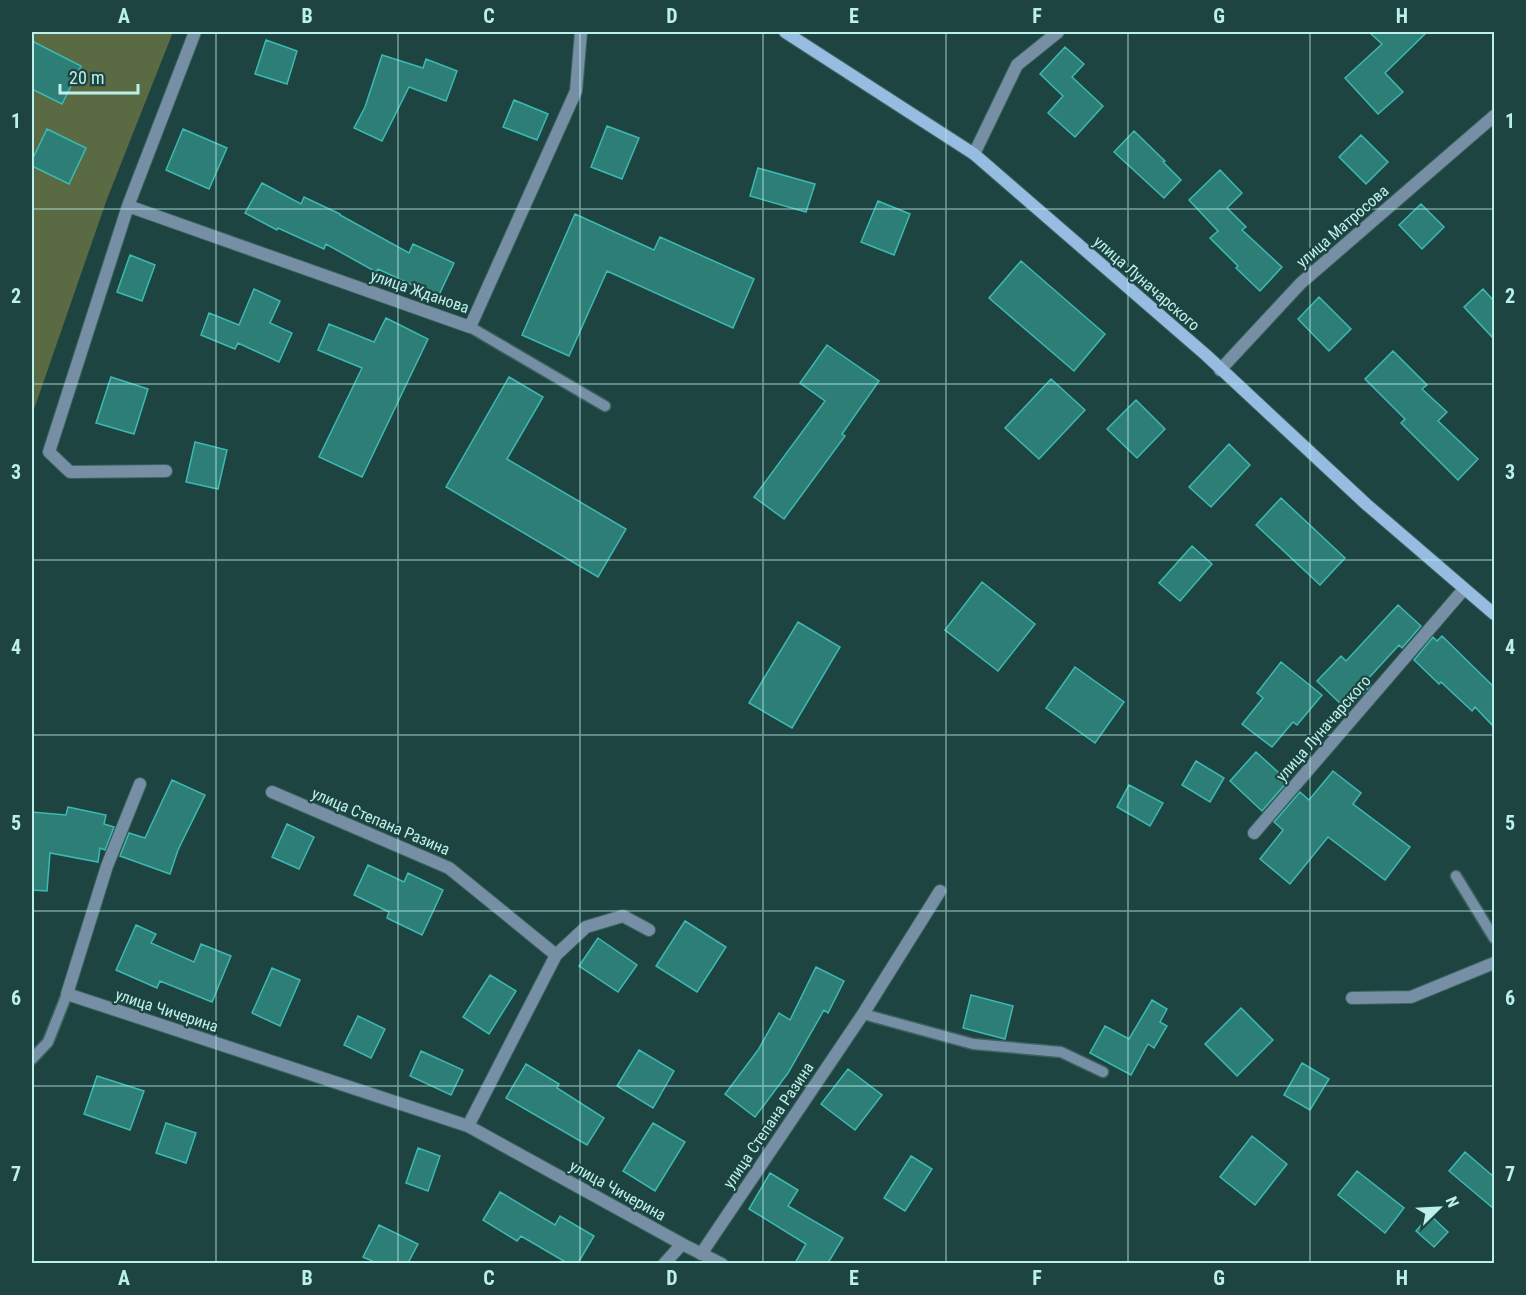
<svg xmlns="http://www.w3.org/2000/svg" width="1526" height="1295" font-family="'Roboto Condensed',sans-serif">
	<rect width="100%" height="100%" fill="#1e4441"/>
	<path fill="#5a6b44" d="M32,32H173L107,199L32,415Z"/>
	<path fill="#2e7e78" stroke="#3cbab1" stroke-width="1.5" d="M1369,32H1427L1385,73L1403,92L1378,114L1345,78L1382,44Z
		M266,40L297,51L287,84L255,74Z
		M32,41L81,66L62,104L32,89Z
		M1065,47L1084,64L1072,77L1103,106L1075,137L1048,113L1063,96L1040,74Z
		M382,55L423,68L426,59L457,71L446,101L409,87L382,141L354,128L365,107Z
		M514,100L548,114L537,140L503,127Z
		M607,126L639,138L622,179L591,167Z
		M47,129L86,148L69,184L32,166V160Z
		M183,129L227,148L209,189L166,170Z
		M1134,131L1165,161L1163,162L1181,180L1164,198L1114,152Z
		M1361,135L1388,162L1366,184L1339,157Z
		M758,168L815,184L806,212L750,196Z
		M1220,170L1242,193L1227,208L1246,227L1242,230L1282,267L1260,291L1236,268L1238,266L1210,238L1218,231L1189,200Z
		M262,183L301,204L304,197L340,214V215L409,253L413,244L454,263L438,297L378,269L376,272L326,244L324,249L278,228L277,230L245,213Z
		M878,201L910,214L894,255L861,242Z
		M1421,204L1444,227L1422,249L1399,225Z
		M575,214L654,250L660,237L754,279L733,328L607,271L569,356L522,335Z
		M130,255L155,265L142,301L117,292Z
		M1021,261L1105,334L1074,371L989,298Z
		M254,289L280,301L270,323L292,333L279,362L238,343L235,349L201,335L209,313L239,325Z
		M1483,289L1494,301V339L1464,307Z
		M1319,297L1351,329L1329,351L1298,319Z
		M386,318L428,339L362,477L319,457L362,368L318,350L329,324L374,342Z
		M827,345L879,381L842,434L845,436L784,519L754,497L825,401L800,383Z
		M1393,351L1427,385L1422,389L1447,412L1438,421L1478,459L1458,480L1401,423L1405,419L1365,379Z
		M111,377L148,389L134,434L96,423Z
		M509,377L543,397L507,459L626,529L598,577L446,487Z
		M1051,379L1085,410L1039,459L1005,428Z
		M1136,400L1165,429L1137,458L1107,429Z
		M195,442L227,450L218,489L186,482Z
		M1229,444L1250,465L1211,507L1189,487Z
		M1281,498L1345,558L1320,585L1256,525Z
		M1192,546L1212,564L1180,601L1159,583Z
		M982,582L1035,624L998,671L945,630Z
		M1398,605L1421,626L1402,648L1399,645L1366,681L1371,685L1347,710L1317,681L1341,656L1346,661Z
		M798,622L840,647L792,728L749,703Z
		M1442,636L1494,687V727L1475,707L1472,711L1441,682L1439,684L1414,660L1433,637L1437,641Z
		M1281,662L1322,695L1297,725L1293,722L1272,747L1242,724L1263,698L1257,693Z
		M1075,667L1124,702L1095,743L1046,708Z
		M1256,752L1288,781L1262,811L1230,781Z
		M1196,761L1224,778L1210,802L1182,785Z
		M1333,771L1361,793L1353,804L1410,847L1385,880L1328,837L1290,884L1260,859L1283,830L1274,822L1300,792L1309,800Z
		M172,780L205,795L178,850L170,874L120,856L129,833L145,838Z
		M1129,785L1163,803L1150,826L1117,807Z
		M68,807L106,815L104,824L114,827L105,850L100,848L98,862L50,853L47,891L32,890V812L66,815Z
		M287,824L314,837L299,869L272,857Z
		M368,865L404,882L408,873L443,890L422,935L387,918L389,912L354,895Z
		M685,921L726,947L697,992L656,966Z
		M136,925L156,934L151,943L194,962L201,944L231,956L212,1002L160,981L157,988L116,970Z
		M598,938L637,965L618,992L579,966Z
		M816,967L844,981L828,1013L824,1010L788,1073L755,1117L725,1094L758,1050L779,1013L790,1020Z
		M272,968L300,980L280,1026L252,1013Z
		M490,975L516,991L489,1034L463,1017Z
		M971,995L1013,1006L1005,1039L963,1028Z
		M1152,1000L1167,1009L1160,1022L1167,1026L1154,1048L1148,1044L1131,1075L1090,1053L1105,1026L1129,1039Z
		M1241,1008L1273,1040L1237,1076L1205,1044Z
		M358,1016L385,1029L371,1058L344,1045Z
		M639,1050L674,1071L653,1108L617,1086Z
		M421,1051L463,1070L451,1095L410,1076Z
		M1302,1063L1329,1079L1310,1110L1284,1095Z
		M526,1064L559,1084L557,1088L604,1118L587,1145L506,1098Z
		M848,1069L882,1095L855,1130L821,1104Z
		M97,1076L144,1091L130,1130L84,1114Z
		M166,1123L196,1133L186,1163L156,1153Z
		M653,1123L685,1142L655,1191L623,1171Z
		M1252,1136L1287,1164L1255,1205L1220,1177Z
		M418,1148L440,1156L428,1191L406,1183Z
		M1465,1152L1494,1177V1209L1449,1171Z
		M911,1156L932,1169L905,1211L884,1198Z
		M1357,1171L1404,1208L1385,1233L1338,1195Z
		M770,1173L798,1190L788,1206L843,1238L828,1263H795L806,1244L749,1209Z
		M500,1192L555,1225L560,1216L594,1236L578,1263H567L521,1236L517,1241L483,1220Z
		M1430,1215L1448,1232L1434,1247L1416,1231Z
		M379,1225L418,1244L408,1263H377L363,1257Z"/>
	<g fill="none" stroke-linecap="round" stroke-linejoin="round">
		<defs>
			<path id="lane" d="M470,327L605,406
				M1456,876L1494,938
				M863,1014L973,1044L1061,1052L1103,1072
				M32,1059L48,1042L67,994"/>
			<path id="street" d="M974,154L1017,65L1058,32
				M128,206L470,327L576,91L581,32
				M1220,370L1301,283L1494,116
				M166,471L70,472L49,452L128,206L195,32
				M140,784L107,866L67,994L468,1126L682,1244L722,1264
				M272,792L449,868L556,955L586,927L623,916L649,930
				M1254,833L1464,589
				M1352,998L1411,997L1494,963
				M468,1126L556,955
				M701,1254L863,1014L940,891
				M664,1264L682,1244"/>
			<path id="secondary" d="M785,32L974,154L1206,355L1366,504L1494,614"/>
		</defs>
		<use href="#lane" stroke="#3a6360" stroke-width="13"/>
		<use href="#street" stroke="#3a6360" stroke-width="14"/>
		<use href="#secondary" stroke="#3a6360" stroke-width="14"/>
		<use href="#lane" stroke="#778fa5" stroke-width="10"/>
		<use href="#street" stroke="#778fa5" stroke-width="12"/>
		<use href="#secondary" stroke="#97bce1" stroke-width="12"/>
	</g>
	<path fill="none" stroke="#bcf1eb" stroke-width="1.5" stroke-opacity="0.55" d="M216,32V1264M398,32V1264M580,32V1264M763,32V1264M946,32V1264M1128,32V1264M1310,32V1264M32,209H1494M32,384H1494M32,560H1494M32,735H1494M32,911H1494M32,1086H1494"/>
	<g text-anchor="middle" stroke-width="4.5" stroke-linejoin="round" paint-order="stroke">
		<g font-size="16" fill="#bcf1eb" stroke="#1e4441">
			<text transform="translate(1342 226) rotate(-41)" y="6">улица Матросова</text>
			<text transform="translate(1147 283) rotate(41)" y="6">улица Луначарского</text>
			<text transform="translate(420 291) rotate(19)" y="6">улица Жданова</text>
			<text transform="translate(1323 728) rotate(-49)" y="6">улица Луначарского</text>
			<text transform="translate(381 821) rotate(23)" y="6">улица Степана Разина</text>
			<text transform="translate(167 1010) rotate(18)" y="6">улица Чичерина</text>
			<text transform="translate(768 1125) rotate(-56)" y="6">улица Степана Разина</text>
			<text transform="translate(618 1190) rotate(29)" y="6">улица Чичерина</text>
		</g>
	</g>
	<rect width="1526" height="1295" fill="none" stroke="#1e4441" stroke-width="66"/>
	<g transform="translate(1439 1208) rotate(66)" stroke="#1e4441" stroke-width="4.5" paint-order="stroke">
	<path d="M0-4.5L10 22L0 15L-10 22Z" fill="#bcf1eb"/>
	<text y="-9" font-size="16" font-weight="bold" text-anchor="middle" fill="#bcf1eb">N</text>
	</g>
	<path d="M60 84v9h78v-9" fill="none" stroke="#bcf1eb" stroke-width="3"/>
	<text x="69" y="84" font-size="18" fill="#bcf1eb" stroke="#1e4441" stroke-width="4.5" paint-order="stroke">20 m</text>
	<rect x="33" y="33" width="1460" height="1229" fill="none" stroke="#bcf1eb" stroke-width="2"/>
	<g font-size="20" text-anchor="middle" font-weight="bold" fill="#bcf1eb">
		<text x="124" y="23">A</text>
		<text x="307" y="23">B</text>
		<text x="489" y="23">C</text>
		<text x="672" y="23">D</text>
		<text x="854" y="23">E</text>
		<text x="1037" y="23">F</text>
		<text x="1219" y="23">G</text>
		<text x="1402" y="23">H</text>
		<text x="16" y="128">1</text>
		<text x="1510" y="128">1</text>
		<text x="16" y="303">2</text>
		<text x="1510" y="303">2</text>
		<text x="16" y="479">3</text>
		<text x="1510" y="479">3</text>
		<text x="16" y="654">4</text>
		<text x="1510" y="654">4</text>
		<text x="16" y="830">5</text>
		<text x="1510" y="830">5</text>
		<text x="16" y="1005">6</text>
		<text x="1510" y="1005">6</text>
		<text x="16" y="1181">7</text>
		<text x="1510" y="1181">7</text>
		<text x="124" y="1285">A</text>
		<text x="307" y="1285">B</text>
		<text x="489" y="1285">C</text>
		<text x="672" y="1285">D</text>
		<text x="854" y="1285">E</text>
		<text x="1037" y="1285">F</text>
		<text x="1219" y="1285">G</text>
		<text x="1402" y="1285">H</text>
	</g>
</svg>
